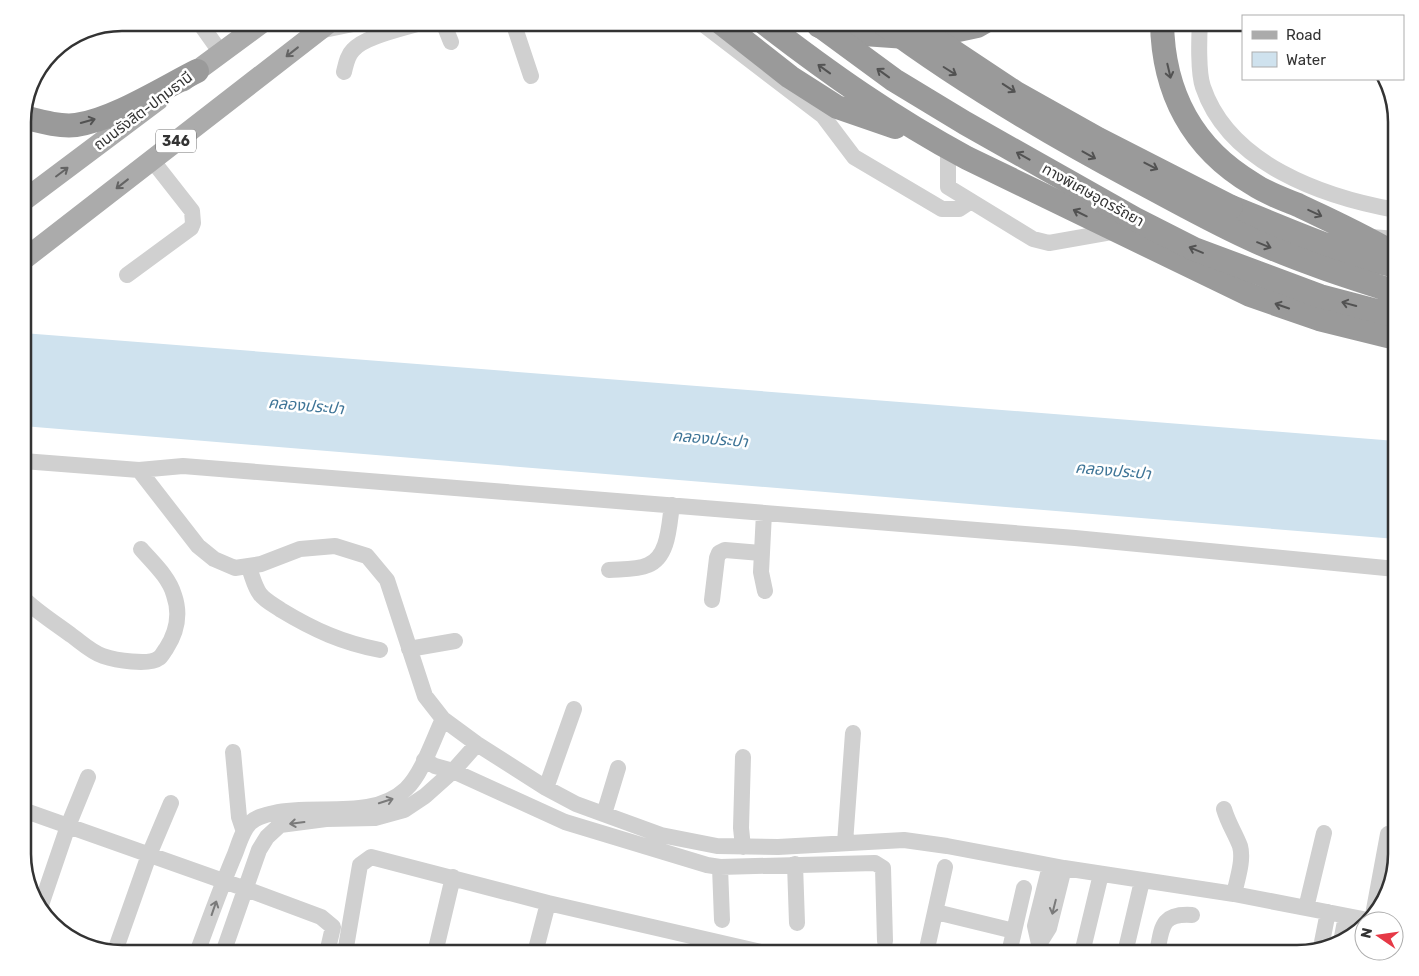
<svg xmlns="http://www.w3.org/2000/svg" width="1419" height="976" font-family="Rubik,'Noto Sans Thai',sans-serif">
	<rect width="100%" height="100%" fill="#fff"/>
	<path fill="#cfe2ee" d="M23,333L1396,441V539L23,426Z"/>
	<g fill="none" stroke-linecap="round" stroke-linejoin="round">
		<path stroke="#d0d0d0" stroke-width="16" d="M199,22L221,53
			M443,22L451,42
			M513,22L531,76
			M700,22L823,116L854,157L942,209H959L971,201
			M1200,22C1199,38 1198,73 1203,87C1229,164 1323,197 1396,210
			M319,31L363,22
			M344,72C346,64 347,56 353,50C365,36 406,28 424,22
			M948,148V187L1033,239L1049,243L1117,231
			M1371,237L1396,239
			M127,275L191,228L193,223L192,211L152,160
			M23,461L139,470L198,546L214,559L235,568L261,564L300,549L335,546L367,556L387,580L425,696L443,719L477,744L546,788L576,804L661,835L717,846L778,847L904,840L947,846L1064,868L1234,894L1368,920
			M139,470L183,466L1075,538L1396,569
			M764,513L761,572L765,591
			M248,566C252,574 254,586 260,594C265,601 274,605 281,610C314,630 343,643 380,650
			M609,570C622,569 637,570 648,565C669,557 669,524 672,505
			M23,598C37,612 55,623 71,635C81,642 91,652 103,656C115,660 149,666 159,658C162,656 164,651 166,649C177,632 181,615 174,595C169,577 153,563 141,549
			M712,600L717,558L719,553L725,550L761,553
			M409,649L455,641
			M233,752L239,817L244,832
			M424,760L435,766L453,771L565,822L707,865L720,867L875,863L883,868L885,941
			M546,788L574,709
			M1224,809C1228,823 1235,833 1240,846C1244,860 1237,880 1234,894
			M23,810L246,889L321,917L333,927L327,953
			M604,814L618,768
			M845,843L853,733
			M743,847L741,828L743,757
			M795,864L797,923
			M720,867L722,920
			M40,908L68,826L88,777
			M1306,908L1324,833
			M936,912L1014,931
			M1373,915L1388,834
			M1341,942L1346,916
			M1039,944L1035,926L1050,866
			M1321,947L1328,912
			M115,951L149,855L171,803
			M197,953C209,920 221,887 235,854C239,844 242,831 250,823C256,817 265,815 274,813C315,803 372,821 406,789C422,774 433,740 443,719
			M223,953L259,850L267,837L280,825L326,819L375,818L404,810L425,796L453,771L477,744
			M345,953L360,865L371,857L548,903L765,953
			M435,953L453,877
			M535,953L548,903
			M926,953L945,867
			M1009,953L1024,888
			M1037,953L1039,944L1049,928L1064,868
			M1082,953L1101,874
			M1125,953L1142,881
			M1157,953C1162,927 1161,913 1192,915"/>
		<path stroke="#ababab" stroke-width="21" d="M183,81L263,22
			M23,201L159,99
			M23,260L330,22"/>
		<path stroke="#9a9a9a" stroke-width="24" d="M720,22L790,77L837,107L895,127
			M763,22C829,73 894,119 967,158L1250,295L1319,319L1396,338
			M1162,22C1163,92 1192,148 1253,184C1266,193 1283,199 1298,205C1331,221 1365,236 1396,255
			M819,26L849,33L921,38L977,26L984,22
			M23,117C39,121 59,127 76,125C113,120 163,88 197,71
			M1231,207C1285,228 1340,254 1396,266"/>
		<path stroke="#9a9a9a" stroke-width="24" d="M815,22L894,80L965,123L1135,219L1194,249L1320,296L1396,316
			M881,22C961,82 1048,133 1136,180C1176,201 1216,224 1257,242C1302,262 1349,277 1396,292
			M909,22L1016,93L1098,139L1231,207"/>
	</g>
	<defs><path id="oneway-shaft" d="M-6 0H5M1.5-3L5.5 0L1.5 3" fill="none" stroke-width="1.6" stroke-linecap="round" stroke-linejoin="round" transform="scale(1.25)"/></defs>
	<g stroke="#636363">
		<use href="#oneway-shaft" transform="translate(292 52) rotate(142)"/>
		<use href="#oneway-shaft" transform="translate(62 172) rotate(-37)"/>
		<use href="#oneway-shaft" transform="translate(122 184) rotate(142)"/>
	</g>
	<g stroke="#525252">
		<use href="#oneway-shaft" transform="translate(824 69) rotate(-144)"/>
		<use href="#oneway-shaft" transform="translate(950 71) rotate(32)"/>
		<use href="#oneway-shaft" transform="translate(1169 71) rotate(77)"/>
		<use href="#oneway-shaft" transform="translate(883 73) rotate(-144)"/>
		<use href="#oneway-shaft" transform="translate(1009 88) rotate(33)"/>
		<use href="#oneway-shaft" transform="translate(88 121) rotate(-16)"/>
		<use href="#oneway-shaft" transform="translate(1089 155) rotate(29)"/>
		<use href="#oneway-shaft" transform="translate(1023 156) rotate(-151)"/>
		<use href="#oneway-shaft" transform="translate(1151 166) rotate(27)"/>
		<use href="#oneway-shaft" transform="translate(1080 213) rotate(-154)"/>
		<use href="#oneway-shaft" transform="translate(1315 213) rotate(25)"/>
		<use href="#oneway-shaft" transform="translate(1264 245) rotate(22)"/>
		<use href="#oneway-shaft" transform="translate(1196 250) rotate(-157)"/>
		<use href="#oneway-shaft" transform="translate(1349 304) rotate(-165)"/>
		<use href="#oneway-shaft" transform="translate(1282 306) rotate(-161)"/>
	</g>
	<g stroke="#7a7a7a">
		<use href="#oneway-shaft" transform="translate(386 801) rotate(-18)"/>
		<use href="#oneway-shaft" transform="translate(297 823) rotate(173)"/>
		<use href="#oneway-shaft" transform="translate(1054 907) rotate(104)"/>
		<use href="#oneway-shaft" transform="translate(214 908) rotate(-71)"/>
	</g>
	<g text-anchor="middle" stroke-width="5" stroke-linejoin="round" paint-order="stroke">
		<rect fill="#fff" stroke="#707070" stroke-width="1" x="156" y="129.5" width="40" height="23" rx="4"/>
		<g font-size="14" font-weight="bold" fill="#333">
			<text x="176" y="146">346</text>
		</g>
		<g font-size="15" fill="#333" stroke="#fff">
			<text transform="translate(143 111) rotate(-37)" y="5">ถนนรังสิต-ปทุมธานี</text>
			<text transform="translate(1093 195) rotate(29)" y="5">ทางพิเศษอุดรรัถยา</text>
		</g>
		<g font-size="16" font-style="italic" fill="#3f7597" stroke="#fff">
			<text transform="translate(306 405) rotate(5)" y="6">คลองประปา</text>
			<text transform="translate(710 438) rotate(5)" y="6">คลองประปา</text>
			<text transform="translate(1113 470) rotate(5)" y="6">คลองประปา</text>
		</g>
	</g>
	<path d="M0 0H1419V976H0ZM122 31H1297A91 91 0 0 1 1388 122V854A91 91 0 0 1 1297 945H122A91 91 0 0 1 31 854V122A91 91 0 0 1 122 31Z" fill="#fff" fill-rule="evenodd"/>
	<path fill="none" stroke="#333" stroke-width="2.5" d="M122 31H1297A91 91 0 0 1 1388 122V854A91 91 0 0 1 1297 945H122A91 91 0 0 1 31 854V122A91 91 0 0 1 122 31Z"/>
	<rect x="1242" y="15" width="162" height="65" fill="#ffffff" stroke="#adadad"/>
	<rect x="1252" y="31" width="25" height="8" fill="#ababab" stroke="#adadad"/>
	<text x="1286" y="40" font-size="15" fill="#333333">Road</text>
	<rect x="1252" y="52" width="25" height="15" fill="#cfe2ee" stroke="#adadad"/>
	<text x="1286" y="65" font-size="15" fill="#333333">Water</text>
	<g transform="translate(1379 936) rotate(283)"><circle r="24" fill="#ffffff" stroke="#adadad"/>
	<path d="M0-4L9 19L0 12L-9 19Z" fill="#e63946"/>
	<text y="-8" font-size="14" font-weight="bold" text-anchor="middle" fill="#333333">N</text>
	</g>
</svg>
